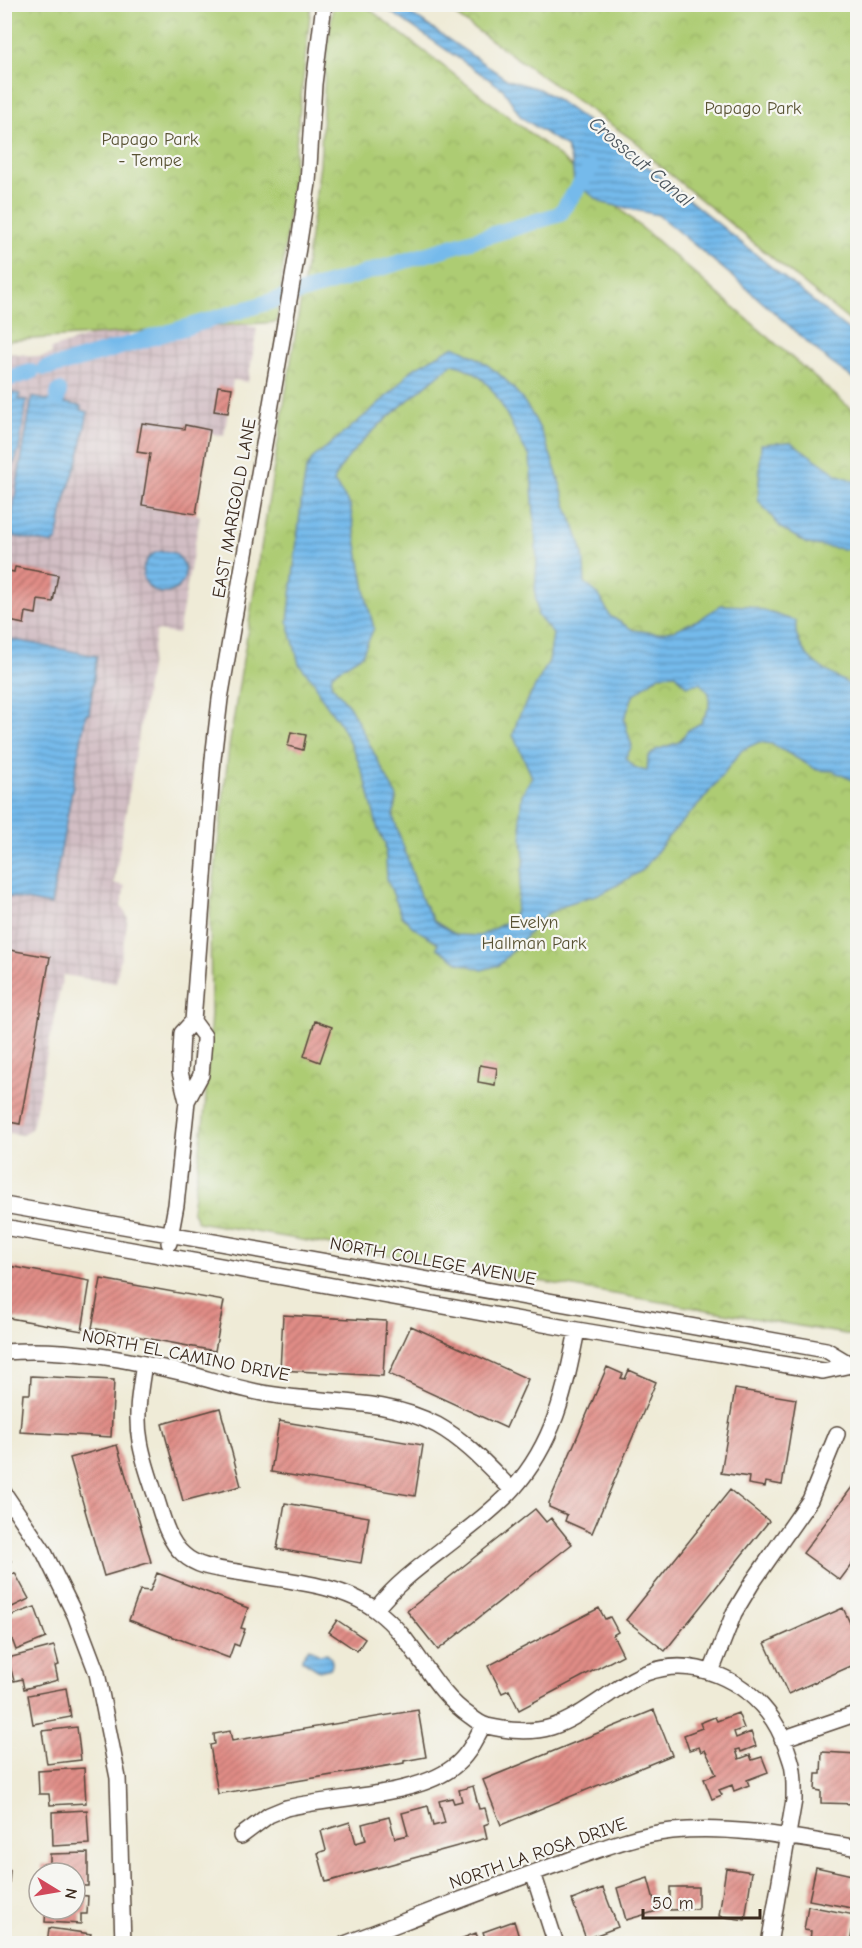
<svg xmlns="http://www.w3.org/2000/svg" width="862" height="1948" font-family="'Comic Neue',sans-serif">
	<defs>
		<pattern id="industrial-grid" width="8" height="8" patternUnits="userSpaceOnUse" patternTransform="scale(1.5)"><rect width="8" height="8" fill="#d2bec4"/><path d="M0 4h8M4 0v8" fill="none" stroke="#b5a3a8"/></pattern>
		<pattern id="park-crowns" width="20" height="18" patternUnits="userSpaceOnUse" patternTransform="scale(1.5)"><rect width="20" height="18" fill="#adcc73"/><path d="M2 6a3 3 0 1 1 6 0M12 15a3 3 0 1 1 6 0" fill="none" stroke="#96af63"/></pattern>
		<pattern id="water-rules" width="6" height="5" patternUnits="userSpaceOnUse" patternTransform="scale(1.5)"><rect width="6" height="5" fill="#74baeb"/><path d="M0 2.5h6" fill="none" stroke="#6097be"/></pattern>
		<pattern id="building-hatch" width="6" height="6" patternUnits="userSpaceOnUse" patternTransform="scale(1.5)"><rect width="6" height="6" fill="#e08c86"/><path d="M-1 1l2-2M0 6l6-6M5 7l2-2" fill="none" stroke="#b7736d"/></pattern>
	</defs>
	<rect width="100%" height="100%" fill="#f6f6f2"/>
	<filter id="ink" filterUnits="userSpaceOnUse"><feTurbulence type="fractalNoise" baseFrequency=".0167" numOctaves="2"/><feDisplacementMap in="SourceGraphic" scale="12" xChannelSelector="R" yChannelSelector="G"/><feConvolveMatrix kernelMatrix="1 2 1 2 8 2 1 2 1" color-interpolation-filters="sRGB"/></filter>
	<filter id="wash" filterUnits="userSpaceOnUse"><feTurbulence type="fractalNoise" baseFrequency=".008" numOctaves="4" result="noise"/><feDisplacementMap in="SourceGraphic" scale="24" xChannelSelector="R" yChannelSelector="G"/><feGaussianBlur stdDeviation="1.35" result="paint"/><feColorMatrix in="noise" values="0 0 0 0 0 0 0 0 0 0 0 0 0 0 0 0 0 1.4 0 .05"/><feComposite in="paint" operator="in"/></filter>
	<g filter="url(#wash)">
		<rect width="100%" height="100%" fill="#efebd7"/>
		<path fill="url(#industrial-grid)" d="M235,304L251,317L248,326L257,328L248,382L233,380L224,436L210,433L196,514L200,516L178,634L156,631L114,883L125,886L121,906L128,918L116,983L63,975L32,1128L22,1135L4,1132V352L41,357L52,354L51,349L125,324L130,336Z"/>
		<path fill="url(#park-crowns)" stroke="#747b48" stroke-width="1.5" d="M5,4L311,5L277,322L5,341Z
			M333,5H364L553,151L857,414V1336L198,1222L192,1210L205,1109L211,1013L210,914L229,747L304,280L320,165L325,71Z
			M441,5H857V327L655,162L640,145Z"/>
		<path fill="url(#water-rules)" stroke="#587284" stroke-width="1.5" fill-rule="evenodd" d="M381,5H398L508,80L539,89L556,99L640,160L857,337V381L830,362L743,285L658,215L603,203L574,183L572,163L566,147L521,117L503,89Z
			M454,346C528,379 545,432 566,504C571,520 579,535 582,551C585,561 584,573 585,583L599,595L610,616L633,630L657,633L674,630L700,619L721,605L749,606L796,621C796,625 795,631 797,636C804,663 835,676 858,689L857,782L833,771L817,770L772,744L759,742L742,750L702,801L669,836L643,870L605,892L570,903L547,914L499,965L482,970L460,963L437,948L438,943L414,928L402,916L387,879L385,843L378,830L366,782L355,753L339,722L319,694L315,683L299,664L288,622L302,495L306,470L313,458L355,424L395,389L411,370ZM452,364C501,375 505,423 530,457L537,560L535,593L538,616L553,634L549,661L518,718L513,735L532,777L522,794L520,815L524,859L515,914L503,924L480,936L456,935L434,921L420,896L393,816L397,797L350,707L331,684L332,674L362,655L374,628L367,601L350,505L334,482C342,449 424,388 452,364ZM676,674L686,686L700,683L709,693V707L701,723L688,730L679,742L656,750L648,757L647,771C637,769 631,767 626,757L632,746L624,720L633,696L659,675Z
			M5,391L20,394L19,399L27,400L19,450L5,486Z
			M32,397L81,406V410L88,412L79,457L65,499L57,541H54L53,544L12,536L13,533L9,532Z
			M791,442L838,475L857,482V551L807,544L781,528L758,500L761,444Z
			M143 572a21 21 0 1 1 42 0a21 21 0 1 1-42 0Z
			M5,638L97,656L89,714H86L51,905L5,896Z
			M309,1648L319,1654L327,1653C331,1659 334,1660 331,1668L319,1671L302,1660V1657Z"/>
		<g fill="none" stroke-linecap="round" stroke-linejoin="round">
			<path stroke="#74baeb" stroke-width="16" d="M45,368L64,364L560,214L591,168
				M4,380L31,372
				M57,400L59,391"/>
		</g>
		<g id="blocks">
			<path fill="url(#building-hatch)" d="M218,386L232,388L228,413L214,411Z
				M142,423L184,429L185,425L210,430L196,514L142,505L150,454L137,452Z
				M15,567L58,575L53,602L38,600L36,614L26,612L24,624L4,620V570L14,572Z
				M291,732L306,735L303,750L288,746Z
				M4,949L50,957L20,1124L4,1121Z
				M315,1021L332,1027L320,1062L304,1056Z
				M480,1065L497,1068L495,1085L478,1082Z
				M4,1265L90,1281L82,1331L4,1317Z
				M101,1279L224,1301L215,1351L92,1328Z
				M283,1315L386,1321L383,1376L280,1370Z
				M411,1326L528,1379L506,1428L389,1374Z
				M607,1367L623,1374L621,1378L625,1379L629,1370L656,1382L592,1533L565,1521L567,1515L549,1507V1503Z
				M31,1376L114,1380L111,1437L20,1432L23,1394H30Z
				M735,1389L796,1399L782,1485L766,1482L765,1487L748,1484L749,1477L721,1473Z
				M220,1408L241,1486L183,1501L162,1424Z
				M279,1421L423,1445L415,1496L271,1472Z
				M117,1445L151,1562L104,1576L70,1458Z
				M858,1479V1556L840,1580L803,1553Z
				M730,1490L769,1521L665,1651L626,1620Z
				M285,1503L369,1517L361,1563L277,1549Z
				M535,1509L546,1522L551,1518L572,1544L438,1650L407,1611Z
				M4,1551L11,1561L4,1565Z
				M15,1573L29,1599L4,1611V1579Z
				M157,1573L248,1608L241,1628L245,1629L239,1646L234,1644L229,1658L129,1620L140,1590L150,1591Z
				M35,1607L46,1638L16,1650L4,1618Z
				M599,1608L605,1619L610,1617L618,1632L613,1635L623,1655L519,1710L509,1690L502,1693L488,1666Z
				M843,1608L858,1640V1663L788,1694L765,1643Z
				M337,1620L365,1639L357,1651L329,1632Z
				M54,1646L59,1665L55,1666L58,1680L24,1689L22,1679L14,1681L8,1658Z
				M66,1688L71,1717L33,1724L28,1695Z
				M418,1710L426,1757L404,1761V1763L218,1794L210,1745L215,1744L214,1734L230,1731L232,1741Z
				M654,1710L672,1755L501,1825L483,1780Z
				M738,1713L744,1728L734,1732L736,1738L751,1732L756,1746L741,1752L740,1749L736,1750L739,1759L750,1755L752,1760L762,1757L768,1772L747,1780L749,1785L734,1791L732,1785L719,1790L722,1795L712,1799L704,1779L716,1774L710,1760L705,1750L701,1752L699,1747L689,1750L684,1735L702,1728L700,1723L715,1717L717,1721Z
				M77,1727L81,1760L47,1764L42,1731Z
				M822,1752L858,1754V1804L821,1803V1791L815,1790L816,1774H821Z
				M84,1768L86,1803L50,1805L49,1794H39L38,1771Z
				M473,1786L479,1809L485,1808L489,1823L484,1825L487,1838L326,1882L318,1853L326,1850L321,1831L350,1822L356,1843L366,1840L362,1824L389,1817L395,1838L408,1835L402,1813L428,1806L433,1826L445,1823L439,1801L452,1798L454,1803L462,1801L459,1790Z
				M87,1810L89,1844L53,1846L52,1812Z
				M88,1853V1886H75V1873H42V1864H50V1854Z
				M816,1867L852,1875L850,1886L858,1888L857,1909L809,1900Z
				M726,1868L752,1872L745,1920L719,1916Z
				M4,1870H10L8,1898L4,1897Z
				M648,1878L657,1911L626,1920L617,1888Z
				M670,1887H698V1909L670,1910Z
				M603,1888L618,1927L586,1939L572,1900Z
				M75,1895L88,1896L87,1914H81V1924L45,1922L46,1909H75Z
				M808,1906L855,1915L850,1944H824L810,1941L811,1931L804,1930Z
				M514,1921L521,1944H487L483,1932Z
				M49,1928L91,1934L89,1944H47Z
				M476,1933L480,1944H456L455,1941Z"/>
		</g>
	</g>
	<g filter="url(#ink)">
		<use href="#blocks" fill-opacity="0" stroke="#56473a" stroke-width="1.5"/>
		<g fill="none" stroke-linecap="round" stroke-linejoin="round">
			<defs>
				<path id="minor" d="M187,1101L201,1075L204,1041V1036L193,1021L213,759L220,699L298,248L308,183L314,84L324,4
					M4,1205L826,1350L851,1365
					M4,1227L577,1330L823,1371L851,1365L858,1367
					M169,1243L176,1205L187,1101L180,1072L182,1033L193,1021
					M4,1352C69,1347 131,1360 193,1375C218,1382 243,1390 268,1394C325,1404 384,1397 437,1425C466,1441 489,1467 512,1490
					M144,1364C140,1389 135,1415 140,1441C143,1460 150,1479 156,1497C162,1516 168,1541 183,1554C198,1568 219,1569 237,1572C281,1580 341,1583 377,1611C416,1640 430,1689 470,1716C475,1720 480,1724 487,1726C543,1739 562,1726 608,1695C620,1687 632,1678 646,1673C694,1655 746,1680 773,1720C781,1732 787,1748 791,1761C795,1773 794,1787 794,1800L769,1944
					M4,1493L44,1552L75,1615L97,1673L118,1778L123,1944
					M376,1609C399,1580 429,1560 458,1537C477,1522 497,1507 513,1489C555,1442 565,1390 577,1330
					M711,1672L734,1613L752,1583L810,1500L837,1434
					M782,1739L858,1713
					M241,1836L269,1815L286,1808C334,1796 422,1797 458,1763C469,1753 476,1739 483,1725
					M533,1873L556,1944
					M345,1944C416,1917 487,1889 558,1864C595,1851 633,1835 672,1831C735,1825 796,1838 858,1848"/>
			</defs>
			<use href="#minor" stroke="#56473a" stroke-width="18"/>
			<use href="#minor" stroke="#fff" stroke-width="15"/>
		</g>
	</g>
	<g text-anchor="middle" stroke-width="4.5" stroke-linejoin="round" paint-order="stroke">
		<g font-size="18" fill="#585233" stroke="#f6f6f2">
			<text x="753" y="114">Papago Park</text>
			<text x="150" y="145">Papago Park<tspan x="150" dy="21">- Tempe</tspan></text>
			<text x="534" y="928">Evelyn<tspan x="534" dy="21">Hallman Park</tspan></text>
		</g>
		<g font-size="18" fill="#3b2a1e" stroke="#f6f6f2">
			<text transform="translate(234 508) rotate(-80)" y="6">EAST MARIGOLD LANE</text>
			<text transform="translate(433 1261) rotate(10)" y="6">NORTH COLLEGE AVENUE</text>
			<text transform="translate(186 1355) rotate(11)" y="6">NORTH EL CAMINO DRIVE</text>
			<text transform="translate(538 1853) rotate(-19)" y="6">NORTH LA ROSA DRIVE</text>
		</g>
		<g font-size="20" font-style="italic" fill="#4c555c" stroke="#f6f6f2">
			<text transform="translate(641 161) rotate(40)" y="7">Crosscut Canal</text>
		</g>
	</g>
	<rect width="862" height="1948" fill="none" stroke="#f6f6f2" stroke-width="24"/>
	<g transform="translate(57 1891) rotate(101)"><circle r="28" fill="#f6f6f2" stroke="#aba49d" stroke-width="1.5"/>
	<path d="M0-4.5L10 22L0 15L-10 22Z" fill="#d1495b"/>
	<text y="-9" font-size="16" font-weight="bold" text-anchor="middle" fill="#3b2a1e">N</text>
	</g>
	<path d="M643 1909v9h117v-9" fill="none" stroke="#3b2a1e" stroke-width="3"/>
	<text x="652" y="1909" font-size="18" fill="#3b2a1e" stroke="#f6f6f2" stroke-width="4.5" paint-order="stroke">50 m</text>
</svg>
